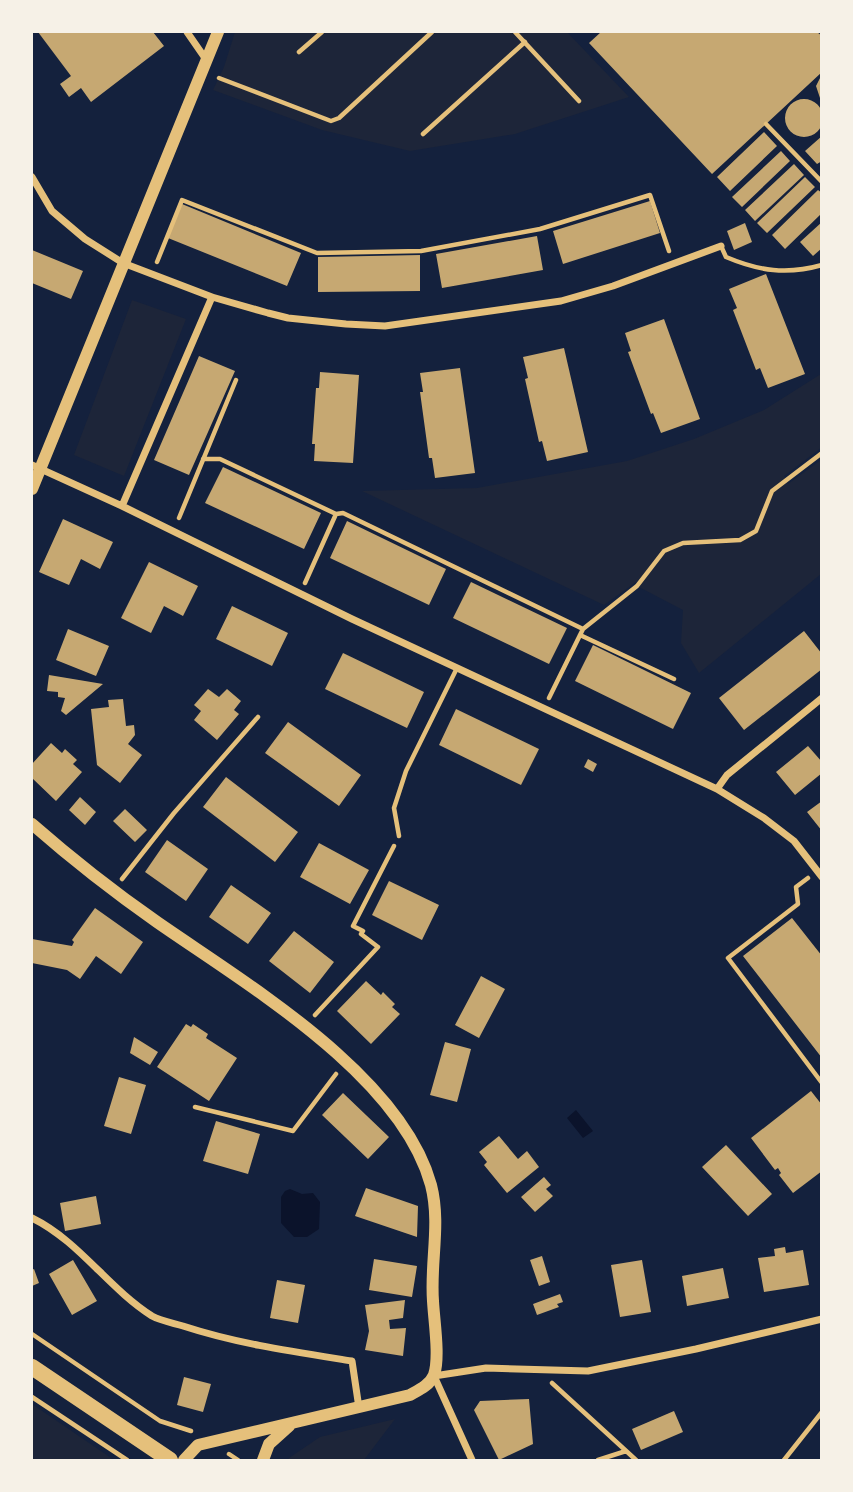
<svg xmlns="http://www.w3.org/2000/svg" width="853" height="1492" font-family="'Roboto Condensed',sans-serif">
	<rect width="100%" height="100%" fill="#14213d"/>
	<path fill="#1d2539" d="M235,32H567L629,97L515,134L410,151L322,130L213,90L224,67Z
		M132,300L186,319L124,476L74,455Z
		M821,374V448L784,476L788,484L821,460V574L699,673L681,643L683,610L637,586L636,582L604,605L362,491L477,488L627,461L694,439L764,410Z
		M32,1404L114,1460H32Z
		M395,1419L364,1460H288L289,1458L320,1437Z"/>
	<path fill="#0b132b" d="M576,1110L593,1131L583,1138L567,1118Z
		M290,1189L302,1194L313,1193L320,1202L319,1229L307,1237H294L281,1223V1197L285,1191Z"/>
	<path fill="#c6a872" d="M38,32H153L164,46L91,102L81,88L69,97L60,84L71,76Z
		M601,32H817L822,36V72L712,174L589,43Z
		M822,74V104L816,86Z
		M785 118a19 19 0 1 1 38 0a19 19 0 1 1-38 0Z
		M764,132L777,146L730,191L717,177Z
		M822,136V161L817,164L805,151Z
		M781,151L790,161L742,207L732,197Z
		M794,164L804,175L755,221L745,210Z
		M805,177L815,187L767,233L757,223Z
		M818,190L822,193V213L785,249L772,235Z
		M650,201L660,233L563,264L553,231Z
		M182,204L301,253L287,286L168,238Z
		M822,222V248L813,256L800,242Z
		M745,223L752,242L734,250L727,231Z
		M537,236L543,270L442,288L436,254Z
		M32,250L83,271L71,299L32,283Z
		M420,255V291L318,292V257Z
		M766,274L805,374L768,388L760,368L756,370L733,310L737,308L729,289Z
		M664,319L700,419L661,433L653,413L651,414L628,352L631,351L625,333Z
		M564,348L588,452L547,461L542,441L539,442L525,379L528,378L523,357Z
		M199,356L235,371L189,475L154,460Z
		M460,368L475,473L435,478L432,458H429L420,392H423L420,373Z
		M320,372L359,375L353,463L314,461L315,444H312L316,388H319Z
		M223,467L321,513L304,549L205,503Z
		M63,519L113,542L100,569L81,559L69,585L39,572Z
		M347,521L446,569L429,605L330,558Z
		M149,562L198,586L183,616L164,606L151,633L121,618Z
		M471,582L567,628L549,664L453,618Z
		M232,606L288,633L272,666L216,639Z
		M68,629L109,646L96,676L56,660Z
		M804,631L822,654V669L744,730L719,698Z
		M593,645L691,693L673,729L575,681Z
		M343,653L424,692L407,728L325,689Z
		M49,675L103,684L66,715L61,711L65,698L58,697V692L47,691Z
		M208,689L219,697L227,689L241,701L234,710L239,714L217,740L194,720L201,711L194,705Z
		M123,699L126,726L134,725L135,735L128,744L142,755L120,783L97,765L91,709L109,707L108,700Z
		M456,709L539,749L521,785L439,745Z
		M288,722L361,775L339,806L265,753Z
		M51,743L62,753L65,749L77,760L73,764L82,772L56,801L32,778V764Z
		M808,746L822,762V773L795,795L776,772Z
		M588,759L597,764L593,772L584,767Z
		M226,777L298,832L275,862L203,807Z
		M80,797L96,812L85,825L69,810Z
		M822,801V831L807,812Z
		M125,809L147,830L135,842L113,821Z
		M167,840L208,869L186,901L145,872Z
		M319,843L369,870L350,904L300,877Z
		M389,881L439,905L422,940L372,915Z
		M231,885L271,913L248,944L209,917Z
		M95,908L143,942L121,974L96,956L80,979L67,970L32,963V939L72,946L74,942L72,940Z
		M792,918L822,956V1058L743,956Z
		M294,931L334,962L310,993L269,961Z
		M481,976L505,989L479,1038L455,1025Z
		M366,981L381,995L383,992L395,1004L392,1007L400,1014L371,1044L337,1011Z
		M186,1024L191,1027L193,1024L208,1034L206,1038L237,1058L209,1101L157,1067Z
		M134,1037L158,1052L150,1065L130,1053Z
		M445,1042L471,1049L457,1102L430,1095Z
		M119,1077L146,1085L131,1134L104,1126Z
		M811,1091L822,1105V1171L793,1193L779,1175L781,1173L778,1168L775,1170L751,1138Z
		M343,1093L389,1137L368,1159L322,1115Z
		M216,1121L260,1134L248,1174L203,1161Z
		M499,1136L518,1159L527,1151L539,1167L507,1193L484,1165L487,1162L479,1152Z
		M726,1145L772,1194L748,1216L702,1167Z
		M544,1177L551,1185L546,1189L553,1196L535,1212L521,1197Z
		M366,1188L418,1206L417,1237L355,1216Z
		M96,1196L101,1224L65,1231L60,1203Z
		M785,1247L786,1253L803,1250L809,1285L764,1292L758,1258L775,1256L774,1249Z
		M542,1256L550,1282L539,1286L530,1260Z
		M374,1259L417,1266L412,1297L369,1290Z
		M73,1260L97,1301L72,1315L49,1274Z
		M642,1260L651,1312L620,1317L611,1265Z
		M723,1268L729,1298L687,1306L682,1276Z
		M34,1269L39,1283L32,1286V1270Z
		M277,1280L305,1285L298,1323L270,1318Z
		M560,1294L563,1302L557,1304L559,1307L537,1315L533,1304Z
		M405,1300L403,1318L389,1320L390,1329L406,1328L403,1356L365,1350L369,1331L365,1305Z
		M184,1377L211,1384L203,1412L177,1405Z
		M529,1399L533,1444L499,1460L474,1410L480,1401Z
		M674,1411L683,1432L641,1450L632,1429Z"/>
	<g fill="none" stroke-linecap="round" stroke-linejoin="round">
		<path stroke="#e5c07b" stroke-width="4.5" d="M515,32L579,101
			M299,52L322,32
			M219,78L331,121L339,118L432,32
			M766,124L822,182
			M423,134L525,42
			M157,262L182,200L317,253L421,251L540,229L650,195L669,251
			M203,459H220L336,514L343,513L583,629
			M179,518L236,380
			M305,583L336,514
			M580,635L674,679
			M549,698L583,629L637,586L664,551L683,543L740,540L756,531L772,491L822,453
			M808,878L796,887L798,904L728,958L822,1083
			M122,879L174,813L258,717
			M315,1015L378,947L361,934L363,931L353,926L394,846
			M195,1107L293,1131L336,1074
			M32,1334L160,1421L191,1431
			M552,1383L636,1460
			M32,1397L127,1460
			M229,1454L238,1460
			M598,1460L626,1451
			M784,1460L822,1412"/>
		<path stroke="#e5c07b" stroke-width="4.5" d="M721,246L726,257C759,271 787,275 822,265
			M399,836L394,808L406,771L457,668"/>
		<path stroke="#e5c07b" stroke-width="7" d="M187,32L205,58
			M32,177L52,211L85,239L123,263L212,297L268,313L288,318L346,324L385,326L561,301L613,286L721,246
			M32,465L122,506L352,619L717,789L764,818L794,841L822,877
			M122,506L212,297
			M717,789L727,775L822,698
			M32,1218C79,1241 108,1288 152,1316C161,1321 173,1323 183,1326C238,1344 295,1352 352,1361L359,1408
			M472,1460L434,1376L486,1368L588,1371L696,1349L822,1319"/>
		<path stroke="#e5c07b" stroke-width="12" d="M32,489L218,32
			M32,824C72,859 114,892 157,922C246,984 401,1075 431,1185C441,1224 430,1262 433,1301C434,1321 440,1357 434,1375C430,1385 419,1390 410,1395L198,1445L184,1460
			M263,1460L269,1444L289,1426"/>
		<path stroke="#e5c07b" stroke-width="16" d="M32,1367L170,1460"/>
	</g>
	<rect width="853" height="1492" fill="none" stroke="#f6f1e7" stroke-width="66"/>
</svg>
